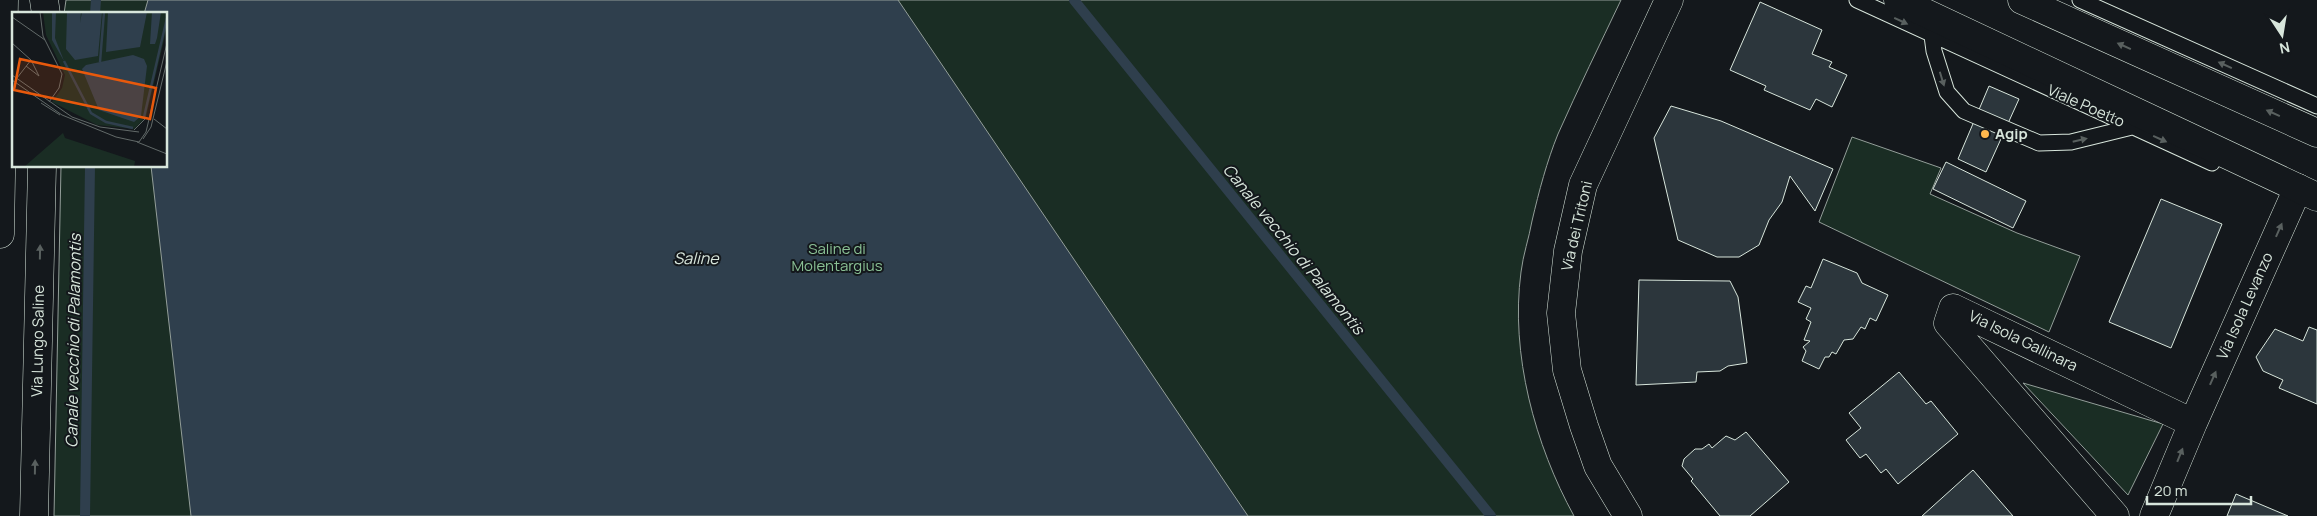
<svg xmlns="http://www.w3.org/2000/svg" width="2317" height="516" font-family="Manrope,sans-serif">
	<rect width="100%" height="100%" fill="#14181c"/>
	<path fill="#1a2d24" stroke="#939e99" d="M66,0H1621C1600,44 1578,89 1558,134C1547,161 1539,191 1532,221C1529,238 1523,255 1521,272C1510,354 1535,445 1574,516H54L61,166H166V14H64Z
		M1852,137L1941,168L1930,194L2017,233L2080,256L2049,332L1819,222Z
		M2023,383L2163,424L2128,495Z"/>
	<path fill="#2f3f4d" stroke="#939e99" d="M148,0H898L1248,516H191L151,166H166V14H144Z"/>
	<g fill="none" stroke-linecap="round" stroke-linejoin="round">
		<path stroke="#2f3f4d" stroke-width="10" d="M1074,0L1491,516
			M95,14L96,0
			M85,516L90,166"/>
	</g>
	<path fill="#2c363c" stroke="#d8e6dc" d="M1760,2L1822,30L1812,54L1832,62L1829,67L1847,75L1832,107L1816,99L1810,110L1764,90L1766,86L1730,70Z
		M1989,86L2019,99L1986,172L1958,159Z
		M1671,106L1721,121L1833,169L1815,211L1790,176L1782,202L1769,220L1759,245L1739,257H1717L1678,240L1654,138Z
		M1946,162L2026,201L2013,228L1933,189Z
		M2161,199L2222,224L2171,348L2109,322Z
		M1823,259L1857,273L1862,283L1888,295L1876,321L1870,318L1865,329L1861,327L1853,339L1844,340L1836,354L1832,352L1829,357H1825L1819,369L1802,361L1806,351L1803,347L1810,341L1804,340L1811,322L1806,319L1811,308L1798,302L1806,286L1811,288Z
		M1639,280L1730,281L1738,297L1747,363L1728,366L1720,371L1697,372L1696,382L1636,385Z
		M2309,327L2317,330V404L2279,388L2283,380L2263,371L2256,357L2275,329L2303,341Z
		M1899,372L1926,404L1931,401L1958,434L1898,484L1886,469L1881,473L1866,454L1860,458L1846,440L1861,428L1849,413Z
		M1746,432L1789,482L1750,516H1720L1691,481L1693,479L1682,466L1684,459L1695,449H1702L1709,444L1712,448L1726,436L1735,440Z
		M1973,470L2013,516H1922Z
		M2236,494L2288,516H2227Z"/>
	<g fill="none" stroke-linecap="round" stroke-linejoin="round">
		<defs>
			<path id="service" d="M1857,0L2212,163
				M2080,0L2317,106
				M1931,28L1934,51L1947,92L1964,111L2039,143L2071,142L2136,126"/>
			<path id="minor" d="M1628,516L1598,466L1584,426L1567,370L1561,313L1568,251L1583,185L1669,0
				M2115,516L1948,323L1953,308L2193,423
				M2154,516L2193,423L2298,188"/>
			<path id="secondary" d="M44,0L46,14
				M1898,0L2317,197
				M2022,0L2317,133
				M0,234L4,0
				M34,516L42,166"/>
		</defs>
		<use href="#service" stroke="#d8e6dc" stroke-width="17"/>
		<use href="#minor" stroke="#d8e6dc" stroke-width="29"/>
		<use href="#secondary" stroke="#d8e6dc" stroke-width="29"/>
		<use href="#service" stroke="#14181c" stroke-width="15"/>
		<use href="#minor" stroke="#14181c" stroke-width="28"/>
		<use href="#secondary" stroke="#14181c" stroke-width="28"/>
	</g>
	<defs><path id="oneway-solid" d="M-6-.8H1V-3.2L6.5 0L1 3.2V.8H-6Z" transform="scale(1.25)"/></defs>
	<g fill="#59605f">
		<use href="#oneway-solid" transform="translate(1901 21) rotate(25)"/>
		<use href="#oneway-solid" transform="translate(2124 46) rotate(-156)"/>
		<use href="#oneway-solid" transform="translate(2225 65) rotate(-156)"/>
		<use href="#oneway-solid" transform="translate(1942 79) rotate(73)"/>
		<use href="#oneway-solid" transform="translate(2273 113) rotate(-156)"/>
		<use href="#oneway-solid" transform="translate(2160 139) rotate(24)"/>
		<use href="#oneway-solid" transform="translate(2080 140) rotate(-13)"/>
		<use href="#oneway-solid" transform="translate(2279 230) rotate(-66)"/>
		<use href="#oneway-solid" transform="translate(40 252) rotate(-89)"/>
		<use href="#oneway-solid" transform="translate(2213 378) rotate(-66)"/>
		<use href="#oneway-solid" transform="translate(2180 455) rotate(-68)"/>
		<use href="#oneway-solid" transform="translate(35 467) rotate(-89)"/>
	</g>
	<circle fill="#ffb74d" stroke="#14181c" stroke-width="2" cx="1985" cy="134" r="5"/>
	<g text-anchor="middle" stroke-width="4" stroke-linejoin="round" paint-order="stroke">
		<g font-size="15" fill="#d8e6dc" stroke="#14181c">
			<text transform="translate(2086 106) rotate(24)" y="5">Viale Poetto</text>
			<text transform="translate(1577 226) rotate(-77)" y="5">Via dei Tritoni</text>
			<text transform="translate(2245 306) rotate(-66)" y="5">Via Isola Levanzo</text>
			<text transform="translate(38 341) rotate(-89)" y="5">Via Lungo Saline</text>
			<text transform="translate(2023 341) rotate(26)" y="5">Via Isola Gallinara</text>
		</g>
		<g font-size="15" font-weight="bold" fill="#d8e6dc" stroke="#14181c" text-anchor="start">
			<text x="1995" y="139">Agip</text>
		</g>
		<g font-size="15" fill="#8ac095" stroke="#14181c">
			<text x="837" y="254">Saline di<tspan x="837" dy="17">Molentargius</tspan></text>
		</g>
		<g font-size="16" font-style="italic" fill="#d8e6dc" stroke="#14181c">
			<text transform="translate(1294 249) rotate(51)" y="6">Canale vecchio di Palamontis</text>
			<text x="696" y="264">Saline</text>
			<text transform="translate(73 341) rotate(-89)" y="6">Canale vecchio di Palamontis</text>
		</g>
	</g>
	<g transform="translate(12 12)">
		<rect width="155" height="155" fill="#14181c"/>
		<path d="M31,0H155V15L134,105L122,117L85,113L40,90L50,76L53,63L34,23ZM51,121L53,126L123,149L122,155H12Z" fill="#1a2d24"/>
		<path d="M40,0H44L43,26L52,49L40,28ZM55,0H69L68,11L70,0H90L86,44L63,48L54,37ZM96,0H135L128,35L94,40ZM140,0H149L145,26L143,32H138ZM121,43L132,47L135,54L129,104L122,110L87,98L70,57L74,53Z" fill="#2f3f4d"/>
		<path fill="none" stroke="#2f3f4d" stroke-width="2.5" d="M52,49L79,101L94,110L121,116M88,50L92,0M132,105L155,6"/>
		<path fill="none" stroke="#626a69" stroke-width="1" d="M28,0L31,24L50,62L47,76L37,90M0,5L33,28M0,31L19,48L5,66M14,54L27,64L19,48M0,63L60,105L88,115L127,120M0,68L50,103L104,125L127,130L134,120L155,31M29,91L48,103M142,107L155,117M122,118L135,105M131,127L139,115L155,49M125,130L155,142"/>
		<path fill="#e8590c" fill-opacity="0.15" stroke="#e8590c" stroke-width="2.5" d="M8,47L144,76L138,107L2,78Z"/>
		<rect width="155" height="155" fill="none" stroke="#d8e6dc" stroke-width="2.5"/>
	</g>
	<g transform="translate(2282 35) rotate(168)" stroke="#14181c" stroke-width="4" paint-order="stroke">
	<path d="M0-4L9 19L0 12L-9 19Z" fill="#d8e6dc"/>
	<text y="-8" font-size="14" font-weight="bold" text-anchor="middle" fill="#d8e6dc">N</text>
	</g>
	<path d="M2147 496v8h104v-8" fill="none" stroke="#d8e6dc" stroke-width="2.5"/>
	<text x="2154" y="496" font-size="15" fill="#d8e6dc" stroke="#14181c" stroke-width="4" paint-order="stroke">20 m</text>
</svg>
